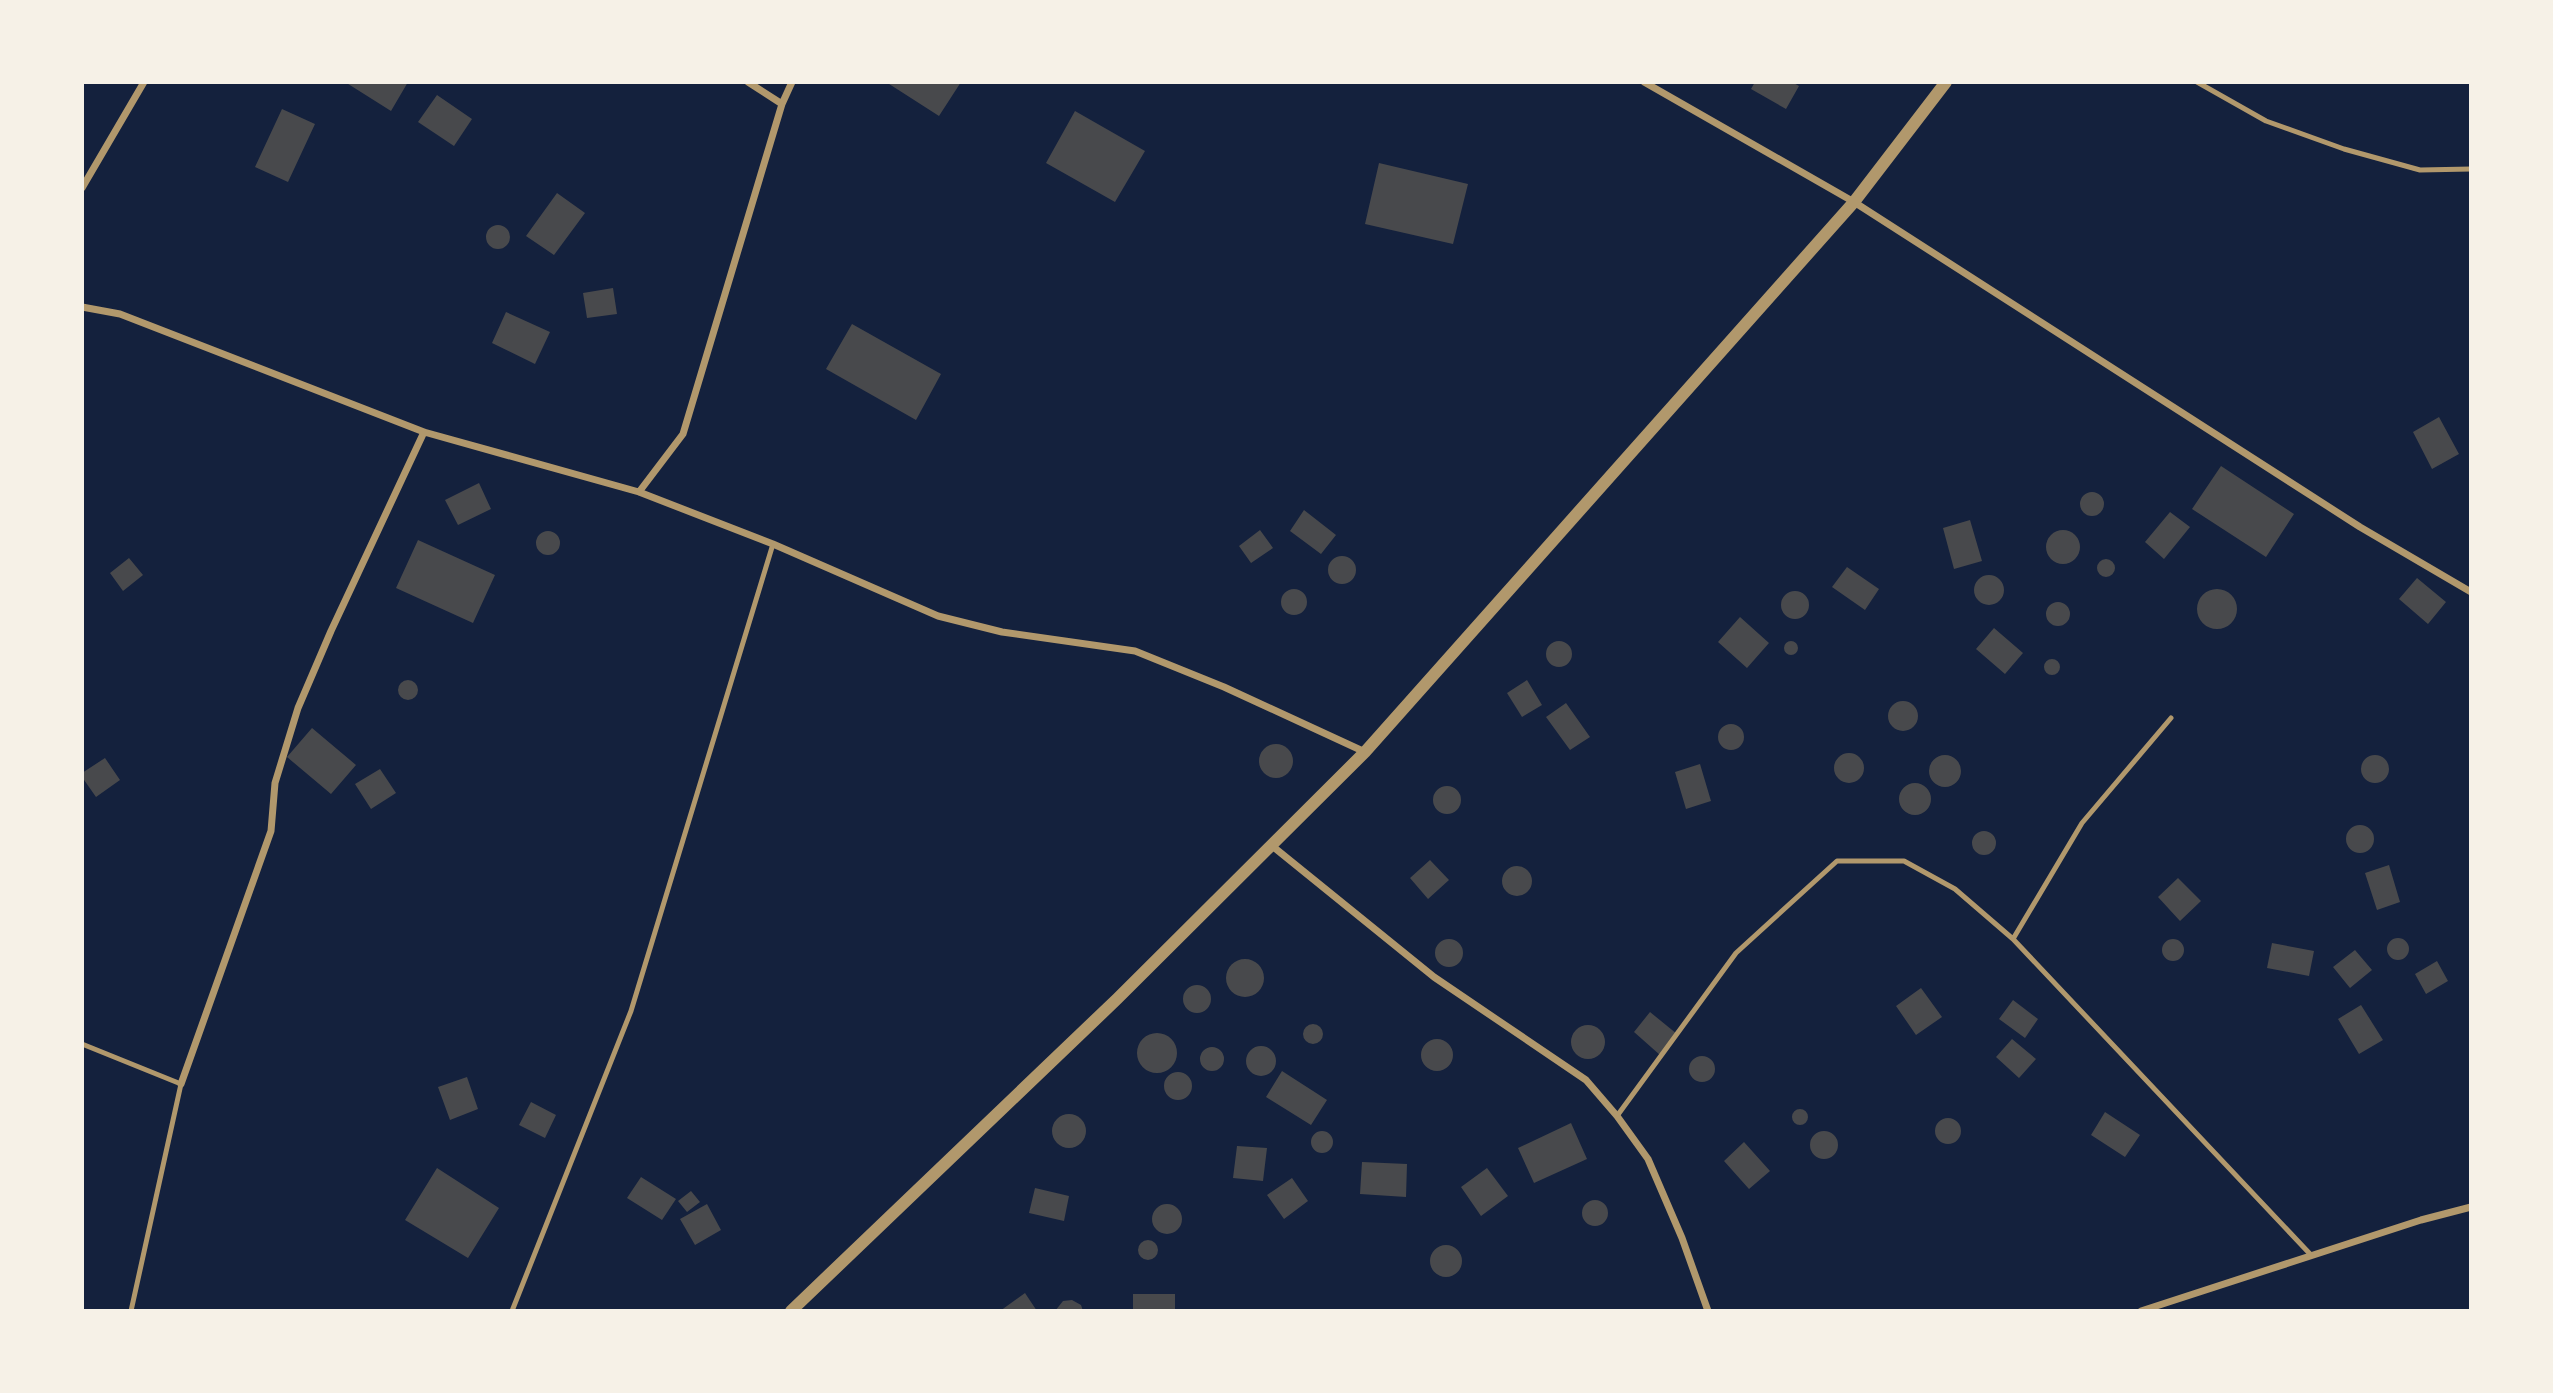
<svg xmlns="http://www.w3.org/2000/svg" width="2553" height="1393" font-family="'Playfair Display',serif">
	<rect width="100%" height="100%" fill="#14213d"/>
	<path fill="#48494c" d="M345,82H408L391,111Z
		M886,82H961L939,116Z
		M1755,82H1792L1799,86L1786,109L1751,89Z
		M437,95L472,119L454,146L418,122Z
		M282,109L315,124L288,182L255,167Z
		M1075,111L1145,151L1115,202L1046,163Z
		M1379,163L1468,184L1453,244L1365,224Z
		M557,193L585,213L554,255L526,236Z
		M486 237a12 12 0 1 1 24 0a12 12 0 1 1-24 0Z
		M613,288L617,314L587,318L583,293Z
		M506,312L550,332L535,364L492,343Z
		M852,324L941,374L916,420L826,369Z
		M2439,417L2459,454L2432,469L2413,432Z
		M2221,466L2294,514L2266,557L2192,509Z
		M479,483L491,509L458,525L445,500Z
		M2080 504a12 12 0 1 1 24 0a12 12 0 1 1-24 0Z
		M1304,510L1336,535L1321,554L1290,531Z
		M2170,512L2190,527L2164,559L2145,542Z
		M1970,520L1982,561L1954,569L1943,528Z
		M1260,530L1273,548L1251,563L1239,546Z
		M2046 547a17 17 0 1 1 34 0a17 17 0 1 1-34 0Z
		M536 543a12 12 0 1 1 24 0a12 12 0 1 1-24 0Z
		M418,540L495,575L473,623L396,588Z
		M1328 570a14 14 0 1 1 28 0a14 14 0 1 1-28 0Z
		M129,558L143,575L123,591L110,573Z
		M2097 568a9 9 0 1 1 18 0a9 9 0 1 1-18 0Z
		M1847,567L1879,589L1865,610L1832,587Z
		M1974 590a15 15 0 1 1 30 0a15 15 0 1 1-30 0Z
		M2417,578L2446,602L2428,624L2399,599Z
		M1281 602a13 13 0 1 1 26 0a13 13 0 1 1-26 0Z
		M2197 609a20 20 0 1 1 40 0a20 20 0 1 1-40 0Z
		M1781 605a14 14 0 1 1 28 0a14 14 0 1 1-28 0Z
		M2046 614a12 12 0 1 1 24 0a12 12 0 1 1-24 0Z
		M1740,617L1769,643L1747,668L1718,642Z
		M1994,628L2023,653L2005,674L1976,649Z
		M1784 648a7 7 0 1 1 14 0a7 7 0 1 1-14 0Z
		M1546 654a13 13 0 1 1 26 0a13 13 0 1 1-26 0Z
		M2044 667a8 8 0 1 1 16 0a8 8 0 1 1-16 0Z
		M398 690a10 10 0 1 1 20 0a10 10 0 1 1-20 0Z
		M1527,680L1542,705L1522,717L1507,693Z
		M1888 716a15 15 0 1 1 30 0a15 15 0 1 1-30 0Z
		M1566,703L1590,737L1570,750L1546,717Z
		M1718 737a13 13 0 1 1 26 0a13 13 0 1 1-26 0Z
		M312,728L356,765L331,794L287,757Z
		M1259 761a17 17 0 1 1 34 0a17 17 0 1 1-34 0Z
		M1834 768a15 15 0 1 1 30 0a15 15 0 1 1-30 0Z
		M1929 771a16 16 0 1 1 32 0a16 16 0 1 1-32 0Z
		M2361 769a14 14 0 1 1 28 0a14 14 0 1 1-28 0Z
		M105,758L120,780L96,797L82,777V773Z
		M1700,764L1711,801L1686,809L1675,772Z
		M380,769L396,793L371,809L355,784Z
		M1899 799a16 16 0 1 1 32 0a16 16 0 1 1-32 0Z
		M1433 800a14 14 0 1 1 28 0a14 14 0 1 1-28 0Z
		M2346 839a14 14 0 1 1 28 0a14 14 0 1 1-28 0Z
		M1972 843a12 12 0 1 1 24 0a12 12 0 1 1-24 0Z
		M1430,860L1449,880L1428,899L1410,878Z
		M2389,865L2400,902L2377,910L2365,873Z
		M1502 881a15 15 0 1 1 30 0a15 15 0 1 1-30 0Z
		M2178,878L2201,901L2180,921L2158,897Z
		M2387 949a11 11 0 1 1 22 0a11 11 0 1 1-22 0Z
		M1435 953a14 14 0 1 1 28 0a14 14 0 1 1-28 0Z
		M2162 950a11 11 0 1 1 22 0a11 11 0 1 1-22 0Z
		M2272,943L2314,951L2309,976L2267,968Z
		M2355,950L2372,970L2350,988L2333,967Z
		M1226 978a19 19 0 1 1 38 0a19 19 0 1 1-38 0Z
		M2437,961L2448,981L2426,994L2415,974Z
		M1183 999a14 14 0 1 1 28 0a14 14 0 1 1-28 0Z
		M1921,988L1942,1017L1916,1035L1896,1006Z
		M2013,1000L2038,1019L2025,1038L1999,1019Z
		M2361,1005L2383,1040L2359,1054L2338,1019Z
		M1650,1012L1677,1034L1660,1055L1634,1032Z
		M1303 1034a10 10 0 1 1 20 0a10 10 0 1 1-20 0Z
		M1571 1042a17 17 0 1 1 34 0a17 17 0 1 1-34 0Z
		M1137 1053a20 20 0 1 1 40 0a20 20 0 1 1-40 0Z
		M1421 1055a16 16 0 1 1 32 0a16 16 0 1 1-32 0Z
		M2012,1039L2036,1059L2019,1078L1996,1057Z
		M1246 1061a15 15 0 1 1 30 0a15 15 0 1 1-30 0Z
		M1200 1059a12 12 0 1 1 24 0a12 12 0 1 1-24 0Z
		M1689 1069a13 13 0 1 1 26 0a13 13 0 1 1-26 0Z
		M1282,1071L1327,1100L1311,1125L1266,1097Z
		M1164 1086a14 14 0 1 1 28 0a14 14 0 1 1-28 0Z
		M467,1077L478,1109L450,1120L438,1087Z
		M531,1102L556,1115L545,1138L519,1125Z
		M1792 1117a8 8 0 1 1 16 0a8 8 0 1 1-16 0Z
		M2105,1112L2140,1135L2125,1157L2091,1135Z
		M1052 1131a17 17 0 1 1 34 0a17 17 0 1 1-34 0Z
		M1935 1131a13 13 0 1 1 26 0a13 13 0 1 1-26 0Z
		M1571,1123L1587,1159L1534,1183L1518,1148Z
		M1311 1142a11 11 0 1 1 22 0a11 11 0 1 1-22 0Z
		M1810 1145a14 14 0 1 1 28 0a14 14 0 1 1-28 0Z
		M1744,1142L1770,1171L1749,1189L1724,1161Z
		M1237,1146L1267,1148L1263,1181L1233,1178Z
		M1362,1162L1407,1164L1406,1197L1360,1194Z
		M437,1168L499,1208L468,1258L405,1220Z
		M1487,1168L1508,1196L1481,1216L1461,1187Z
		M641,1177L676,1199L662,1220L627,1198Z
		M1292,1178L1308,1201L1284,1219L1267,1195Z
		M1035,1188L1069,1196L1064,1221L1029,1213Z
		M691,1191L700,1202L687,1212L678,1201Z
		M1582 1213a13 13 0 1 1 26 0a13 13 0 1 1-26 0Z
		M707,1204L721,1230L695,1245L680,1219Z
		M1152 1219a15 15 0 1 1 30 0a15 15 0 1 1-30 0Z
		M1138 1250a10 10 0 1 1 20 0a10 10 0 1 1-20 0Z
		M1430 1261a16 16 0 1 1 32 0a16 16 0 1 1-32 0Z
		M1025,1293L1037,1311H1000Z
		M1133,1294H1175V1311H1133Z
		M1072,1300L1081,1305L1083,1311H1055L1063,1301Z"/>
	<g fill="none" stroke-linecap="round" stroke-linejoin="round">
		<path stroke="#b1986c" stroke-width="5" d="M2197,82L2266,121L2344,149L2420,170L2471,169
			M2013,939L2082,823L2171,718
			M82,1044L181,1084L131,1311
			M1617,1116L1736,953L1837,861H1904L1955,889L2013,939L2311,1255
			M512,1311L631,1011L773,544"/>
		<path stroke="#b1986c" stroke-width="7" d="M748,82L782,104
			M1644,82L1854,202L2360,527L2471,592
			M82,188L144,82
			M82,307L120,314L424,432L639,492L773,544L938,616L1002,632L1135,651L1224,687L1365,752
			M639,492L683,434L782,104L792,82
			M1271,845L1434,977L1586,1080L1617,1116L1648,1159L1682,1238L1708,1311
			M181,1084L271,831L275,783L298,708L331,631L424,432
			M2141,1311L2421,1220L2471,1207"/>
		<path stroke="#b1986c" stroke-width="12" d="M791,1311L1117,999L1365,752L1854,202L1946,82"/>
	</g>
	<rect width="2553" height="1393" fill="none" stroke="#f6f1e7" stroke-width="168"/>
</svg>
